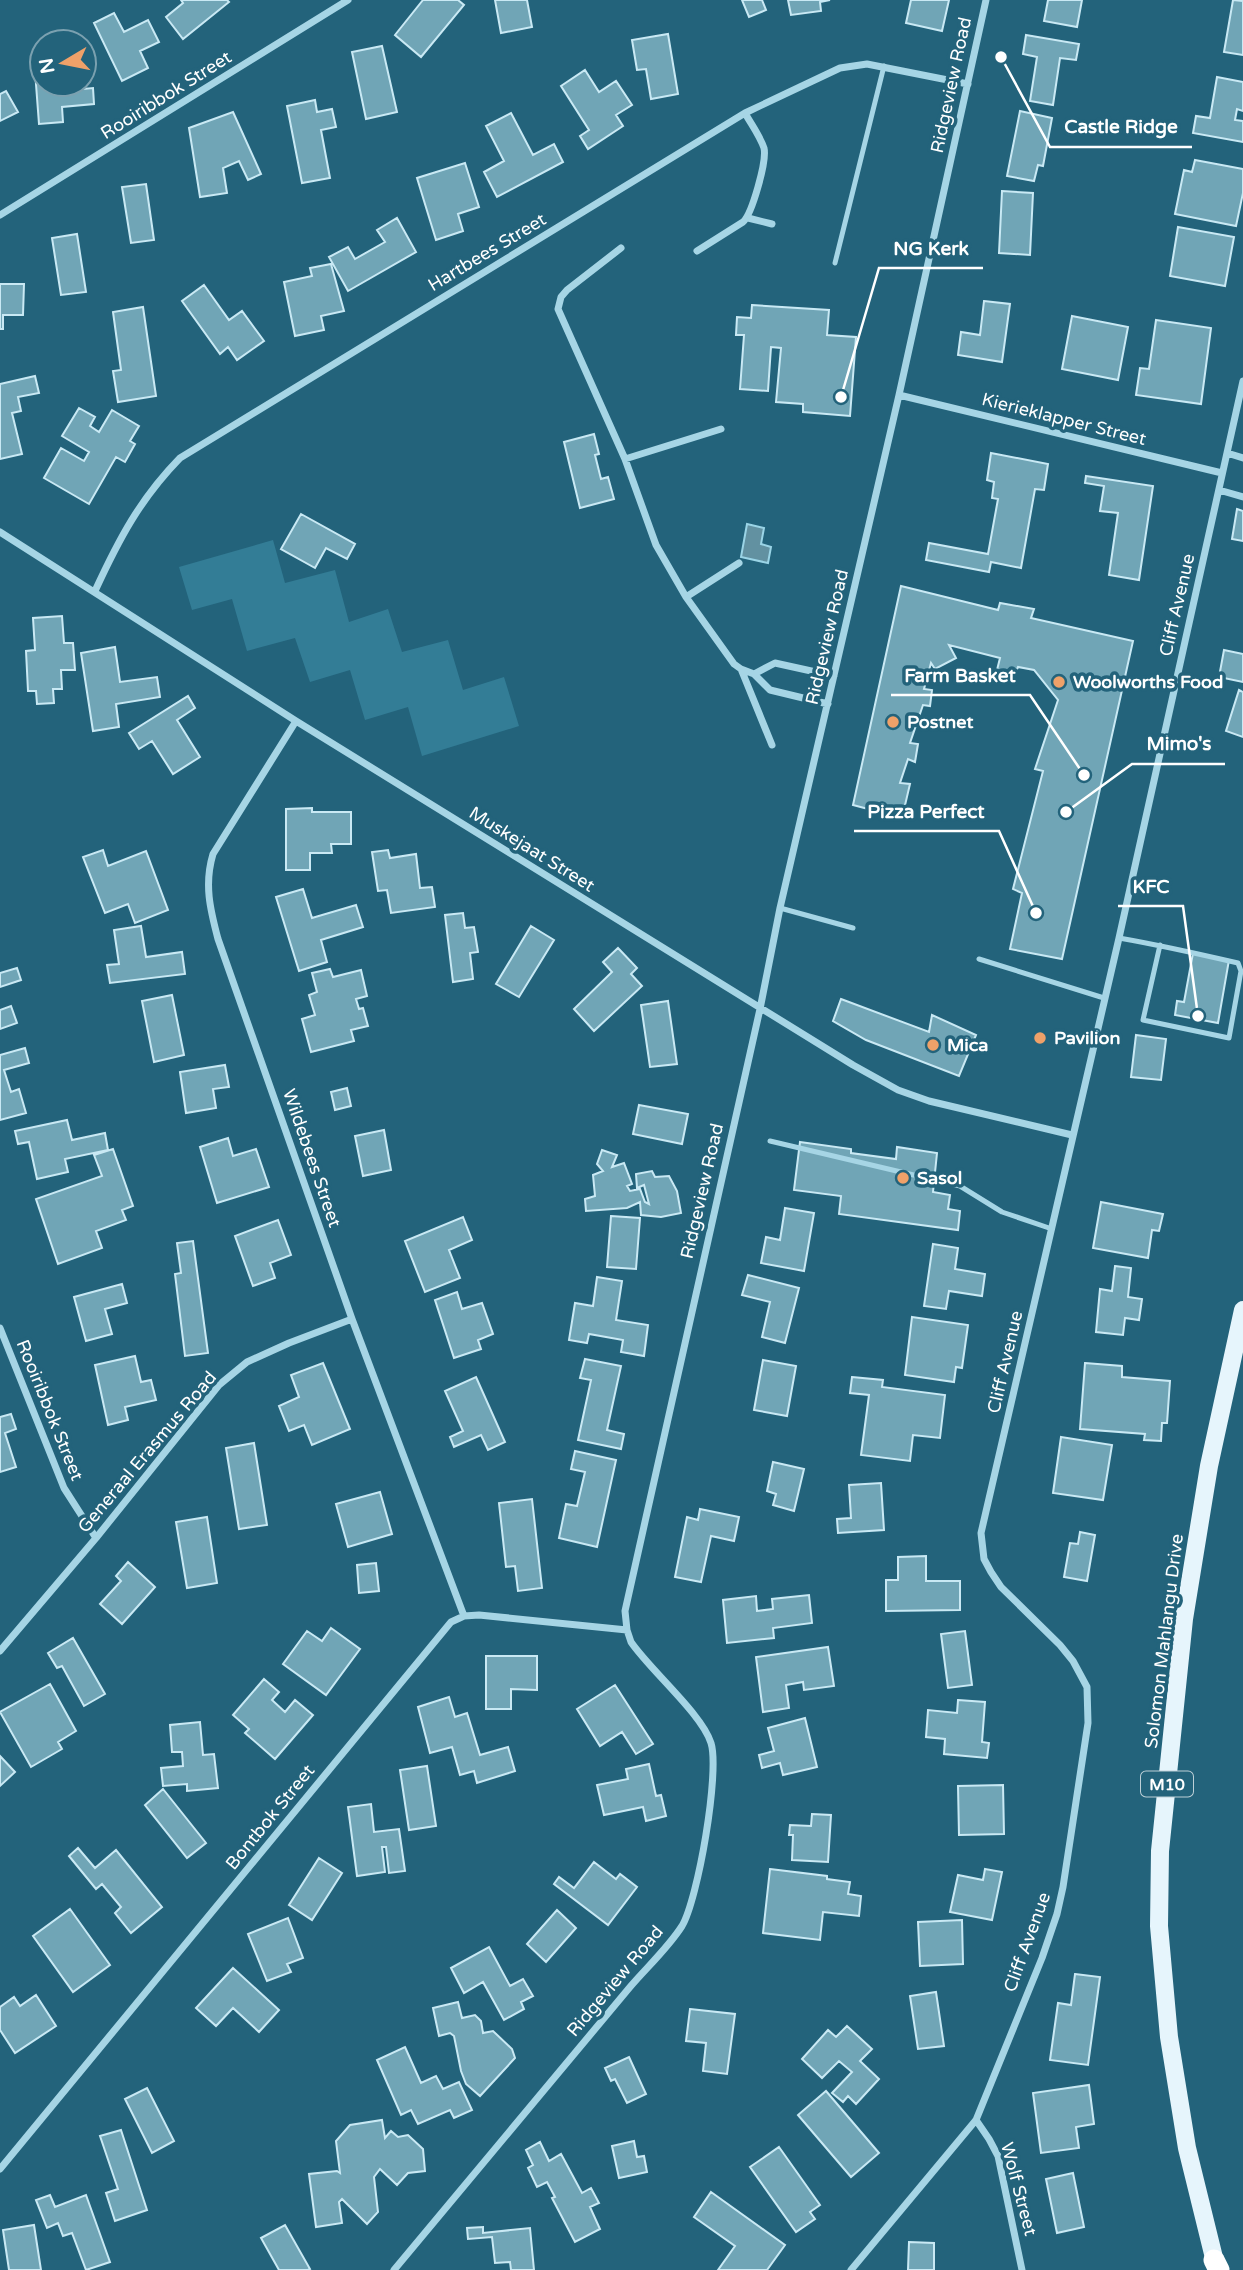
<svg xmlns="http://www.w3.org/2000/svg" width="1243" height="2270" font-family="'Varela Round',sans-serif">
	<rect width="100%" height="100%" fill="#23637b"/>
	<path fill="#337d96" d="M273,540L285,583L335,570L349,622L388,609L402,652L448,640L463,690L504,677L519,726L422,756L408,707L365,720L350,670L310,682L295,638L247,651L232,599L192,610L179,567Z"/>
	<path fill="#6291a1" stroke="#9ad4e6" stroke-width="2" d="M747,524L764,528L761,544L771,547L768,563L741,557Z"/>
	<path fill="#70a5b6" stroke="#c9e9f4" stroke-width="2" d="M181,0H227L229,2L183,39L166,17L183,3Z
		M423,0H458L464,5L421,57L395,35Z
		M495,0H527L532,27L501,33Z
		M742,0H762L766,10L749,17Z
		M788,0H830L820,2L821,11L791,15Z
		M911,0H949L942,31L906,23Z
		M1048,0H1082L1077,27L1044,21Z
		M1233,0L1243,1V55L1224,52Z
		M114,13L124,32L148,20L159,42L140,51L148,68L122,81L94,23Z
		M668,34L678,94L651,99L646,69L637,70L632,40Z
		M1026,35L1079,44L1076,60L1060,58L1053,105L1030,101L1037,57L1023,54Z
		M382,46L397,112L366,119L352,52Z
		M42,70V84H83V89L93,88L94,104L62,107L63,122L39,124L35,71Z
		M585,70L599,92L616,81L632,105L616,115L623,126L588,149L580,136L589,130L561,86Z
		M1217,77L1243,82V111L1237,109L1235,120L1243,121V142L1193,133L1196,116L1210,118Z
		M6,91L18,112L0,121V94Z
		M315,100L317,112L332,109L336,127L321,130L330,178L302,183L287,106Z
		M1020,111L1052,118L1043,166L1038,165L1034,181L1007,176Z
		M233,112L261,174L248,180L239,161L223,168L227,193L200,197L189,128Z
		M511,113L533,155L554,144L563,162L497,197L484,172L504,161L486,126Z
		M1195,160L1243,169V193L1236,226L1175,214L1184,170L1192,172Z
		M465,163L479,207L458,214L463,231L436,240L417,178Z
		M146,184L154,240L131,243L122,187Z
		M1002,191L1033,193L1030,255L999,253Z
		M397,218L416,252L348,291L329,257L348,247L355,259L385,242L377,230Z
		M1178,227L1234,237L1225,286L1170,276Z
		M77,234L86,292L61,295L52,238Z
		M331,264L344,311L321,316L324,330L295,336L284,282L312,276L310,268Z
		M0,284H24L23,315H3V329H0Z
		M204,285L229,320L242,311L264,341L237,360L228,347L220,354L182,301Z
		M984,301L1010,304L1002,362L958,355L961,332L980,335Z
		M752,305L829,310L827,335L856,337L850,416L803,412V404L776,402L781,348L771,347L768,391L740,389L744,335H736L737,317L751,318Z
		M143,307L156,396L118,402L113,371L121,370L113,312Z
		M1072,316L1128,327L1118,380L1062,369Z
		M1156,320L1211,328L1201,404L1136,395L1140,368L1149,369Z
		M35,376L39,393L18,397L21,411L12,413L22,454L0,459V384Z
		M79,408L95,417L90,426L99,432L112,410L139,426L130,441L135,444L125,462L116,457L89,504L44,478L61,448L84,461L89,452L62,436Z
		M594,434L599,454L595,455L601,479L608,477L614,499L580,508L564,442Z
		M991,453L1048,464L1044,490L1035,489L1021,568L991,562L989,572L926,560L929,543L988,554L998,499L992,498L994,482L987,480Z
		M1086,476L1153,486L1139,580L1109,575L1118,513L1100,511L1104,486L1085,483Z
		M1237,509L1243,511V541L1232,539Z
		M301,514L355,544L347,559L326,548L315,568L281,549Z
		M901,586L998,610L1000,603L1034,609L1031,618L1133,641L1062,959L1010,949L1022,893L1013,889L1043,771L1035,769L1058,700L1034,670L1018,667L1011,683L995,678L1000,658L949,645L956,658L935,669L931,663L924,689L932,690L930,706L923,705L910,743L918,744L915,762L908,759L900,783L910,784L902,818L853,805Z
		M62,616L64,643H73L75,670H61L62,689H53L54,703L37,704L36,691H28L26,651L35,650L33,618Z
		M115,647L120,682L157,677L160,697L116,704L119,727L93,731L81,653Z
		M1224,650L1243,654V682L1219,677Z
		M1239,690L1243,692V737L1226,731Z
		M188,696L195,708L177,720L200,757L173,774L152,741L139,749L129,733Z
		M312,808V812H351V844H331L332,853H310V870H286V809Z
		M103,850L108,866L146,851L168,910L135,923L128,904L105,913L83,857Z
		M388,850L390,858L416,854L420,888L432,887L435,907L391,913L387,890L378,891L372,852Z
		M303,889L312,918L356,905L363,927L321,940L327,962L299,971L276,897Z
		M463,913L465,928L474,927L478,952L470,953L473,979L453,982L445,915Z
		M141,926L146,957L182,952L185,974L110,983L107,965L119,964L114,930Z
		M531,926L554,940L519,997L496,984Z
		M618,948L637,968L631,974L642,986L594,1031L574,1009L612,972L603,962Z
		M1193,953L1229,960L1218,1023L1175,1015L1177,1001L1184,1002Z
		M17,968L21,980L0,987V973Z
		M330,969L333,977L361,970L367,996L356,999L359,1009L363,1008L368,1026L351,1030L354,1041L311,1052L302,1019L315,1015L309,995L317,992L312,973Z
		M172,995L184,1055L154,1062L142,1001Z
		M841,999L929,1032L932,1015L976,1035L959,1076L866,1040L833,1021Z
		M668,1001L677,1064L650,1067L641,1005Z
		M11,1006L17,1023L0,1029V1010Z
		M1136,1035L1166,1039L1161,1080L1131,1077Z
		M25,1048L29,1063L4,1070L11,1092L19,1089L26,1113L0,1120V1055Z
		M225,1065L229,1087L213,1089L216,1108L186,1113L180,1072Z
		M347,1088L351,1106L335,1110L331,1092Z
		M639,1105L688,1114L682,1144L633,1134Z
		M67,1120L72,1140L105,1133L108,1150L65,1159L68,1172L37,1179L29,1142L18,1144L15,1131Z
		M384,1130L391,1170L363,1176L355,1136Z
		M228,1138L233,1156L256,1149L269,1187L217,1203L200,1147Z
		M800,1142L851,1149V1153L896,1159L897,1147L937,1153L933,1192L950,1195L948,1209L960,1211L958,1230L839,1214L841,1196L794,1190Z
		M113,1149L133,1206L122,1210L126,1220L96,1231L102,1248L58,1264L36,1199L102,1176L94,1155Z
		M602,1150L617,1155L612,1167L624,1163L632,1184L627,1186L630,1191L640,1189L645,1202L649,1204L644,1185L637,1188L636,1174L652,1171L655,1177L669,1176L677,1191L681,1213L661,1217L641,1215L640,1202L627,1208L586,1211L585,1199L595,1196L593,1175L603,1171L597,1164Z
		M1101,1202L1163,1214L1159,1231L1152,1230L1148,1258L1093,1248Z
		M785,1208L814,1213L804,1271L761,1263L766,1237L780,1240Z
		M611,1216L640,1218L636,1269L607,1267Z
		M463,1217L472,1240L449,1250L460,1278L425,1292L405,1241Z
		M278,1220L291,1255L270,1263L275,1278L253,1286L235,1236Z
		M193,1241L208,1353L185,1356L175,1274L181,1273L177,1243Z
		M933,1244L958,1248L955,1269L985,1274L982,1296L949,1291L946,1309L924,1306Z
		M1115,1266L1131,1268L1128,1297L1142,1299L1139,1320L1125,1318L1123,1335L1096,1332L1100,1289L1112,1291Z
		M748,1275L799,1288L785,1343L762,1337L770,1302L742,1295Z
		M597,1277L622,1281L616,1320L648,1325L644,1356L621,1352L623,1340L589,1334L587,1343L569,1340L575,1303L593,1306Z
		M122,1284L127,1303L105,1309L112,1334L86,1341L74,1297Z
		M457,1292L462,1309L482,1303L493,1334L478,1340L481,1349L454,1358L435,1300Z
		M912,1317L968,1325L962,1368L956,1367L954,1382L905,1375Z
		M135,1356L141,1382L151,1380L156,1400L125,1407L128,1420L108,1425L95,1365Z
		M585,1359L621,1366L607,1430L624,1434L621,1449L578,1440L591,1380L580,1378Z
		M763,1360L796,1366L787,1416L754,1410Z
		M323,1363L350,1429L312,1445L304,1425L289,1431L279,1406L299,1397L291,1375Z
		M1085,1363L1122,1366V1377L1170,1381L1167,1423H1162L1161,1441L1144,1440L1145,1434L1080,1429Z
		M476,1377L505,1442L488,1450L481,1435L454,1447L450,1437L463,1431L445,1391Z
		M852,1377L883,1380L882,1387L945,1395L940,1438L913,1435L910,1461L861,1455L869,1395L850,1393Z
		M11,1414L16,1429L5,1433L16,1467L0,1472V1417Z
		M1061,1437L1112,1445L1103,1500L1053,1493Z
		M254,1443L267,1525L239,1529L226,1448Z
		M575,1451L616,1460L597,1547L559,1538L566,1504L577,1506L585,1472L571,1469Z
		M773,1462L804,1469L794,1511L773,1505L776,1494L767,1491Z
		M881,1483L884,1530L838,1533L837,1519L851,1518L849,1485Z
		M380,1492L392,1534L348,1547L336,1504Z
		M532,1499L542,1588L518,1591L515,1566L506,1567L499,1503Z
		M700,1509L739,1517L734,1541L711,1536L701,1582L675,1577L687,1517L698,1520Z
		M207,1517L217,1583L187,1588L176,1522Z
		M1080,1532L1095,1535L1087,1581L1064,1577L1070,1543L1078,1544Z
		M926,1556V1581H960V1610L886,1611V1580H898V1557Z
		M128,1562L155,1587L122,1624L100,1604L121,1581L116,1576Z
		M376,1563L379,1591L359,1593L357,1565Z
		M809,1595L812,1623L773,1628L774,1638L727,1643L723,1600L756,1596L757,1611L773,1609L772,1599Z
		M331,1628L360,1649L326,1695L283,1664L307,1631L322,1641Z
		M965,1631L972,1685L948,1688L941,1634Z
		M73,1638L105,1694L84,1706L62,1666L57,1668L48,1653Z
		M828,1647L834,1686L804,1690L803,1682L786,1685L789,1708L763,1712L756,1657Z
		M486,1656H537V1690L511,1689V1709H486Z
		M264,1679L279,1692L272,1700L285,1712L295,1700L313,1715L275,1759L245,1733L249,1729L233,1715Z
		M50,1684L76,1731L58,1742L62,1749L31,1767L0,1712Z
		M615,1685L653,1744L636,1754L622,1732L600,1746L577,1709Z
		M449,1697L455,1717L467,1713L480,1755L508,1747L515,1771L477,1783L474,1771L460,1775L452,1747L430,1753L418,1707Z
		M958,1700L985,1702L982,1742L989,1743L987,1758L944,1754L945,1739L926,1737L928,1710L957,1713Z
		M805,1718L817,1767L783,1775L780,1763L762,1768L759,1755L774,1751L768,1728Z
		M200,1722L203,1755L214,1754L218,1788L187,1791V1784L163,1786L161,1768L183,1766L182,1752H172L170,1725Z
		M0,1756L15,1772L0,1786Z
		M649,1764L656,1796L661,1795L666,1816L646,1821L643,1807L604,1815L597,1785L628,1779L626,1769Z
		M427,1766L436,1826L409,1830L400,1770Z
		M1003,1785L1004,1834L959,1835L958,1786Z
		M163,1789L206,1843L187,1858L145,1805Z
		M371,1804L374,1832L399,1829L405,1871L389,1873L386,1847H382L385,1872L357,1876L348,1807Z
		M812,1814L831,1815L828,1862L792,1860L793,1835H789L790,1825L811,1826Z
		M78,1848L95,1868L116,1850L162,1907L131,1933L115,1913L121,1907L102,1884L96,1889L69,1856Z
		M319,1858L342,1873L312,1920L289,1905Z
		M594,1862L616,1879L620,1874L637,1887L608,1925L554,1884L559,1877L574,1888Z
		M770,1869L827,1876V1879L850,1882L848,1894L861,1896L859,1916L823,1912L820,1940L763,1933Z
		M985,1869L1002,1872L992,1920L950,1912L958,1875L983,1880Z
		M70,1909L110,1965L73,1992L33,1936Z
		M557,1910L576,1928L546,1962L527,1944Z
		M288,1918L303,1958L287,1964L291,1972L267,1981L248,1934Z
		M962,1920L963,1964L920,1966L918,1922Z
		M489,1947L510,1986L523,1979L533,1996L521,2002L524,2009L504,2020L483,1982L464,1993L451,1968Z
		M233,1968L279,2010L259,2032L233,2008L216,2026L196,2008Z
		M1075,1974L1100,1977L1088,2065L1050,2060L1058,2003L1071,2005Z
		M936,1992L944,2046L918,2049L910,1996Z
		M36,1995L56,2026L15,2053L0,2030V2007L14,1997L20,2006Z
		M458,2002L462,2018L475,2015L481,2021L483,2033L493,2031L512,2049L515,2058L480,2096L466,2084L461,2071L454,2036L450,2033L439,2036L433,2008Z
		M690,2009L735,2014L727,2074L703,2071L706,2043L686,2041Z
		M847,2026L872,2049L860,2061L879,2079L856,2104L848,2096L843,2102L832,2093L852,2072L839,2061L822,2078L802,2059L828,2030L836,2037Z
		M405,2047L421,2083L436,2076L443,2089L459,2082L472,2110L454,2118L450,2110L418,2124L411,2110L401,2115L377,2060Z
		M629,2057L646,2094L627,2103L615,2079L611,2081L605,2068Z
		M1089,2085L1094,2124L1076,2127L1079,2148L1041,2153L1033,2093Z
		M147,2088L174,2141L152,2153L125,2099Z
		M826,2091L879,2153L851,2177L798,2115Z
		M382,2120L385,2138L391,2131L398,2137L408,2135L423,2149L425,2171L408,2173L397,2185L380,2169L374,2177L378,2212L367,2224L342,2199L339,2202L342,2223L316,2227L309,2174L337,2171L340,2173L336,2141L350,2125Z
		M121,2130L147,2210L115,2221L106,2193L118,2189L100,2136Z
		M634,2141L637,2157L644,2156L647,2172L619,2178L612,2146Z
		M540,2142L549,2161L561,2154L582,2193L591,2188L599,2203L590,2207L600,2229L575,2242L552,2198L555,2197L547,2182L537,2187L528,2168L533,2165L526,2150Z
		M779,2147L820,2205L810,2212L815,2219L796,2232L750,2167Z
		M1073,2173L1084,2227L1057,2233L1046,2179Z
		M711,2192L785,2245L767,2270H718L735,2246L694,2217Z
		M50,2195L55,2207L86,2195L110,2262L86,2270L72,2233L63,2236L58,2223L47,2228L36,2200Z
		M34,2225L41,2270H9L3,2230Z
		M285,2225L310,2269L308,2270H279L261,2238Z
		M483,2227V2233L530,2228L534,2270H511L510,2262L495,2263L492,2237L468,2239L467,2228Z
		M909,2242L934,2243V2270H908Z"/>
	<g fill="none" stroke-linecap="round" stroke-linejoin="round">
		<path stroke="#a6d5e5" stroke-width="5" d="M835,263L884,66
			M780,908L853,928
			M1119,938C1159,945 1199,954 1238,963L1241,971L1229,1038L1143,1020L1160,945
			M979,959L1104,998
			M770,1141L960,1186L1002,1212L1052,1229"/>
		<path stroke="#a6d5e5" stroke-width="7" d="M0,215L348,0
			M748,218L772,224
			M621,248L567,290L561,297L558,309L625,459L656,545L686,597L734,664L741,669L754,674L770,690L828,704
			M697,251L743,222C752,214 767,161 764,148C760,136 751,124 745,113
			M899,395L1222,473
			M1227,453L1243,458
			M625,459L721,429
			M1219,490L1243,497
			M0,532L296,721L853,1065L898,1090L929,1101L1072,1135
			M95,591C119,539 140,499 180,458L745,113L840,68L867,64L968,84
			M686,597L739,563
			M741,669L772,745
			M754,674L775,663L834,676
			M296,721L213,854C204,884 210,909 218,939L352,1319L464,1616
			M0,1328L64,1488L96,1538
			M0,1651L96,1538L219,1385L247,1362L289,1343L352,1319
			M976,2120L989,2139L998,2156L1022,2270
			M0,2169L451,1622L464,1616L479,1615L627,1630
			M394,2270L630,1987C647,1967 668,1948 682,1926C698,1899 720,1772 711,1743C702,1714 650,1670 631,1642L627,1630L625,1611L760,1009L780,908L899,395L986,0
			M851,2270L976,2120L1042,1958L1057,1914L1063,1887L1088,1723L1087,1687L1073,1661L1060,1645L1001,1587L991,1572L984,1559L981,1533L1119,938L1243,381"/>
		<path stroke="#e6f5fc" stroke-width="18" d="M1217,2270L1187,2148L1169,2037L1159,1926L1160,1851L1184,1619L1209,1466L1243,1310"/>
		<path stroke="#fff" stroke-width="21" d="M1214,2260L1219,2270"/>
	</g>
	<g fill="#efa169" stroke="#23637b" stroke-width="2.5">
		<circle cx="1059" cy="682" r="7"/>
		<circle cx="893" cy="722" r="7"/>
		<circle cx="1040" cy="1038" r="7"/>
		<circle cx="933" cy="1045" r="7"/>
		<circle cx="903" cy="1178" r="7"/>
	</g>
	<g text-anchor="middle" stroke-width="7" stroke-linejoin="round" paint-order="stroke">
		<rect fill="#23637b" stroke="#bdd0d7" stroke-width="2" x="1141" y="1771.5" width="52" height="25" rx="5"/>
		<g font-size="16" font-weight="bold" fill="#fff">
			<text x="1167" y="1790">M10</text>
		</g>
		<g font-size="18" fill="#fff" stroke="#23637b">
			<text transform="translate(951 85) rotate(-78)" y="6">Ridgeview Road</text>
			<text transform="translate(166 95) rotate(-32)" y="6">Rooiribbok Street</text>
			<text transform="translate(487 252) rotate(-31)" y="6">Hartbees Street</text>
			<text transform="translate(1064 419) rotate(14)" y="6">Kierieklapper Street</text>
			<text transform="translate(1177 605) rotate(-77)" y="6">Cliff Avenue</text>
			<text transform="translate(827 637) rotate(-77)" y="6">Ridgeview Road</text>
			<text transform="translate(532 849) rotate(32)" y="6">Muskejaat Street</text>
			<text transform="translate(312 1158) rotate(71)" y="6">Wildebees Street</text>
			<text transform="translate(702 1191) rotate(-77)" y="6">Ridgeview Road</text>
			<text transform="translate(1005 1362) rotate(-77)" y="6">Cliff Avenue</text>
			<text transform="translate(50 1410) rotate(68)" y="6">Rooiribbok Street</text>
			<text transform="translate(147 1452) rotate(-50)" y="6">Generaal Erasmus Road</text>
			<text transform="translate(1164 1641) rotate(-83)" y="6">Solomon Mahlangu Drive</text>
			<text transform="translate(270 1817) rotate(-51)" y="6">Bontbok Street</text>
			<text transform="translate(1027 1942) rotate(-70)" y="6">Cliff Avenue</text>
			<text transform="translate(615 1981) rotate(-50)" y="6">Ridgeview Road</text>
			<text transform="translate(1019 2189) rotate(75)" y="6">Wolf Street</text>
		</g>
		<g font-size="18" font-weight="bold" fill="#fff" stroke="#23637b" text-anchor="start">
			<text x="1073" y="688">Woolworths Food</text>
			<text x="907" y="728">Postnet</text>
			<text x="1054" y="1044">Pavilion</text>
			<text x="947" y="1051">Mica</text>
			<text x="917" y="1184">Sasol</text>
		</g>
	</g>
	<path fill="none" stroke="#fff" stroke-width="2.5" d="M1001 57L1050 147H1192M841 397L879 268H983M1084 775L1030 695H891M1066 812L1132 764H1225M1036 913L999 831H854M1198 1016L1183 906H1118"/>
	<g fill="#fff" stroke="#23637b" stroke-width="2.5">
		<circle cx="1001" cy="57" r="7"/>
		<circle cx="841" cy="397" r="7"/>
		<circle cx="1084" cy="775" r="7"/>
		<circle cx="1066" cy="812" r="7"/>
		<circle cx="1036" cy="913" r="7"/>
		<circle cx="1198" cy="1016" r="7"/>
	</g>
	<g font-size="19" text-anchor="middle" font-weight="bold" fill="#fff" stroke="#23637b" stroke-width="7" stroke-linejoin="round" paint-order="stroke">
		<text x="1121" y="133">Castle Ridge</text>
		<text x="931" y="255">NG Kerk</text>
		<text x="960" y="682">Farm Basket</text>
		<text x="1179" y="750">Mimo's</text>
		<text x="926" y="818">Pizza Perfect</text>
		<text x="1151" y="893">KFC</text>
	</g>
	<g transform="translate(63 63) rotate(260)"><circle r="33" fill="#23637b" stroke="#7ba1b0" stroke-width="2"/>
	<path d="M0-5L12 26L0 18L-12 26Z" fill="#efa169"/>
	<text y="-10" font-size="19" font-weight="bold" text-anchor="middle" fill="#ffffff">N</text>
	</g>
</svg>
